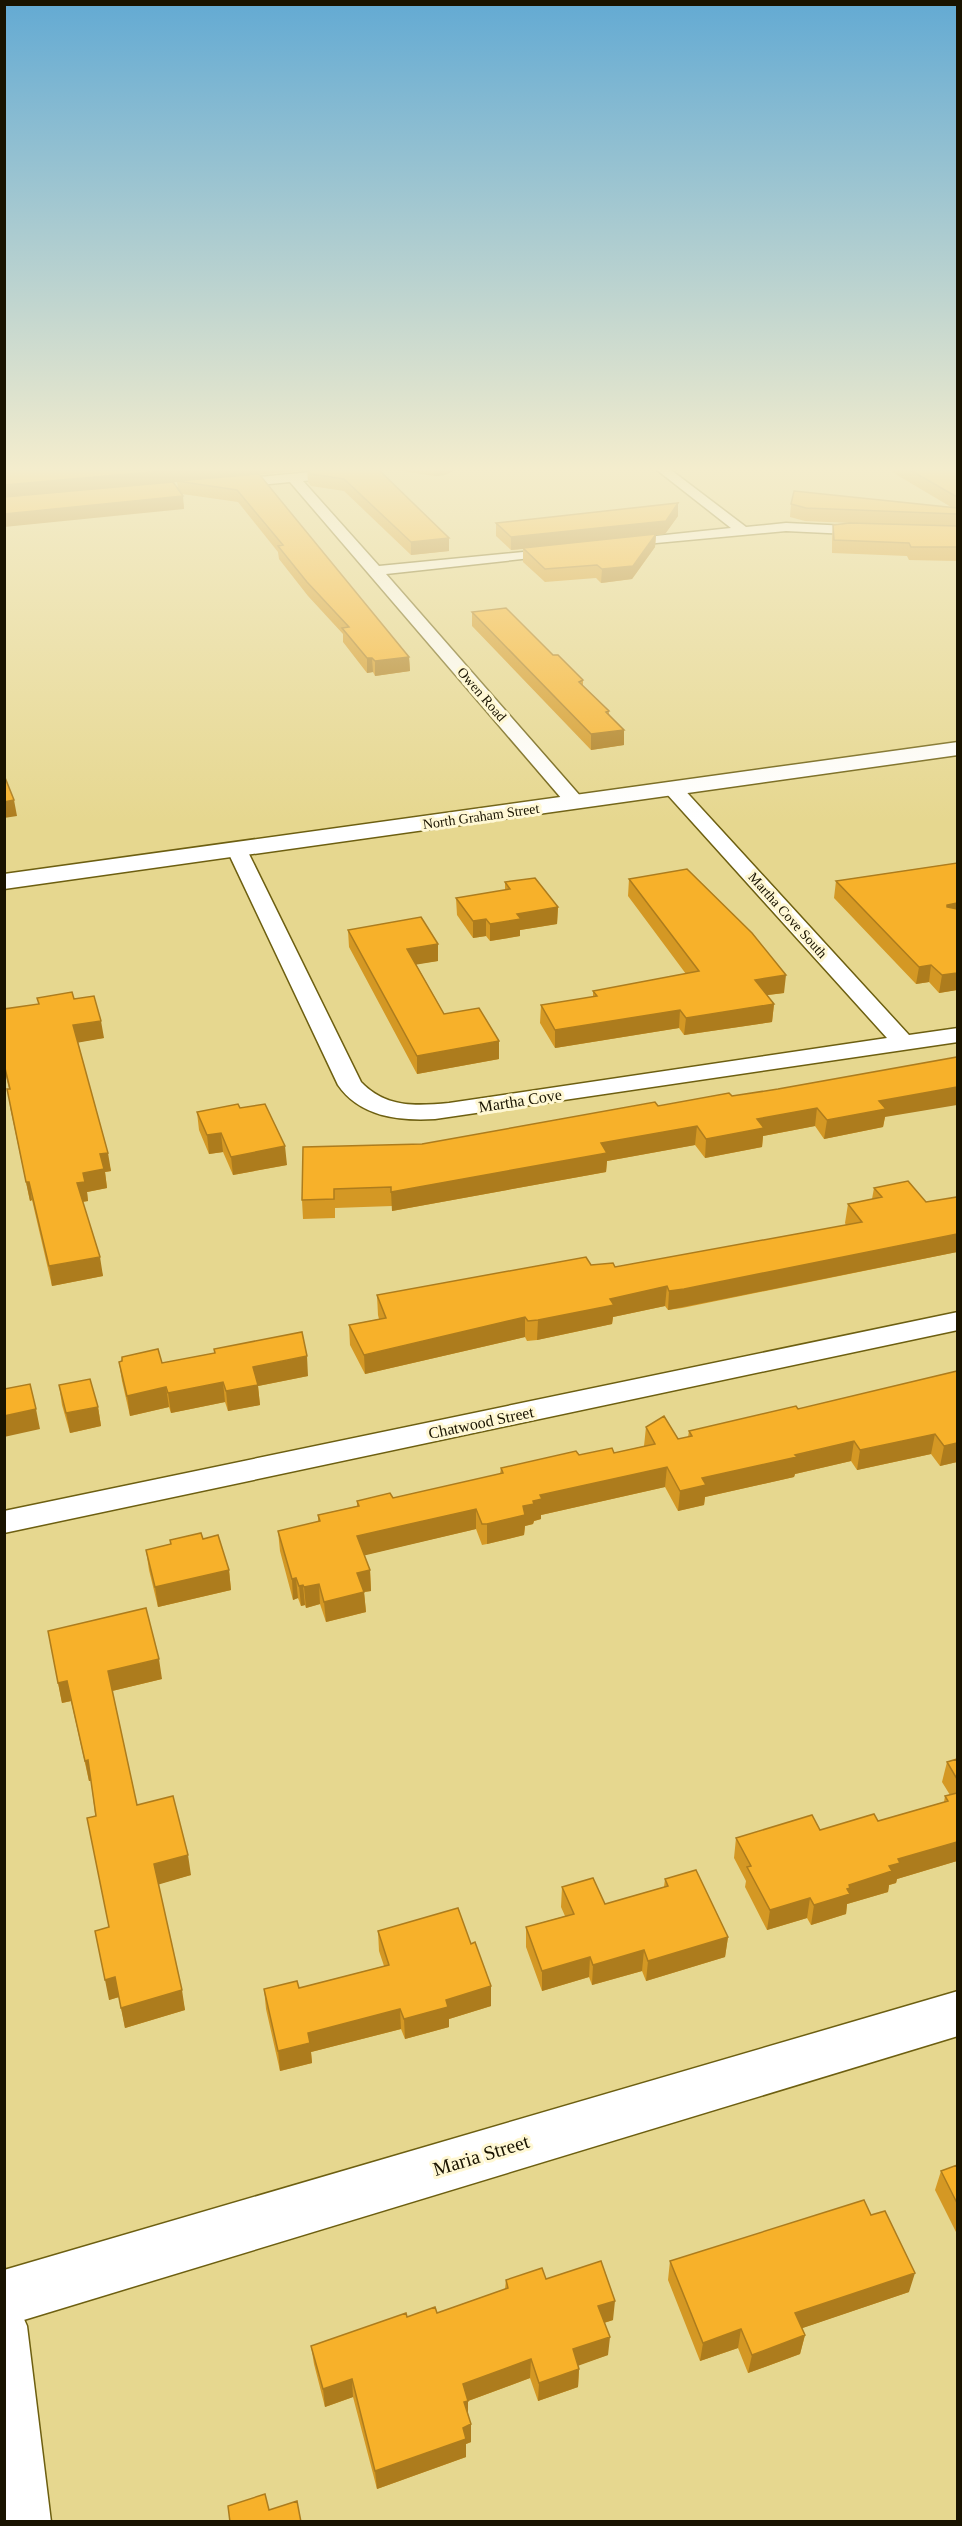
<svg xmlns="http://www.w3.org/2000/svg" width="962" height="2526" font-family="Georgia,serif">
	<rect width="100%" height="100%" fill="#e6d78f"/>
	<g fill="none" stroke-linecap="round" stroke-linejoin="round">
		<defs>
			<path id="minor" d="M332,470H376L370,474L303,481L379,566L564,548L566,551L564,554L559,555L386,574L582,798L584,802L582,806H568L290,482L228,488L221,484L228,480Z
				M657,470H671L746,527L786,523L869,527L876,531L869,535L786,531L613,547L611,544L618,540L731,528Z
				M673,783L680,785L909,1035L958,1028V1042L435,1119C399,1121 360,1117 338,1085L227,850L230,846L237,844L247,850L361,1082C386,1108 415,1106 449,1103L887,1038L666,793L664,789L666,785Z
				M958,1312V1330L4,1533V1511Z
				M4,2303L20,2310L27,2326L51,2522H4Z"/>
			<path id="tertiary" d="M958,1991V2036L4,2326V2270Z"/>
			<path id="secondary" d="M958,742V755L4,889V874Z"/>
		</defs>
		<use href="#minor" stroke="#6d5f11" stroke-width="3"/>
		<use href="#tertiary" stroke="#6d5f11" stroke-width="3"/>
		<use href="#secondary" stroke="#6d5f11" stroke-width="3"/>
		<use href="#minor" fill="#fff" fill-rule="evenodd"/>
		<use href="#tertiary" fill="#fff" fill-rule="evenodd"/>
		<use href="#secondary" fill="#fff" fill-rule="evenodd"/>
	</g>
	<path fill="#d49824" fill-rule="evenodd" d="M4,470H379L449,551L411,555L344,491L311,486L308,482L307,470L259,474L409,657L410,671L375,676L373,672L367,673L343,642V634L308,596L279,559L278,552L238,502L182,494L184,509ZM173,482H177L178,489Z
		M396,470H455L445,475L434,476Z
		M892,470H957V561L909,560L907,556L832,553V537L833,525L850,523L805,521L790,517L791,504L951,507L892,472Z
		M678,516L665,534L656,535L655,547L632,579L601,583L596,578L545,582L523,562V549L511,550L496,536V523Z
		M472,612L553,655L583,680V686L609,711V714L624,745L591,750L472,626Z
		M957,863V990L939,993L929,982L916,984L834,898L836,881Z
		M629,879L784,993L767,995L774,1004L772,1022L684,1035L679,1028L555,1048L540,1023L541,1005L593,997V991L686,974L628,896Z
		M505,882L558,907L557,924L520,930V936L490,941L486,936L473,938L457,915L456,898L505,890Z
		M348,930L438,961L416,964L444,1014L499,1059L417,1074L349,947Z
		M74,999L104,1038L78,1042L111,1171L105,1172L107,1188L87,1192L88,1201L83,1202L103,1276L52,1286L32,1200L30,1201L10,1107L9,1089L4,1068V1009Z
		M732,1096L885,1117L883,1127L824,1139L815,1126L763,1136L762,1147L705,1158L695,1145L607,1161L606,1172L392,1211V1206L335,1208V1218L303,1219L302,1200L422,1144L658,1106Z
		M240,1108L287,1165L233,1175L223,1152L209,1154L199,1130L197,1112Z
		M874,1188L926,1202L957,1197V1252L682,1308L668,1310L665,1306L613,1317L612,1324L537,1340L527,1341L525,1337L365,1374L350,1345L349,1325L379,1319L378,1315L377,1295L591,1265L615,1267L846,1225L845,1223L848,1204L872,1199Z
		M214,1349L308,1376L258,1386L260,1405L228,1411L225,1402L171,1413L169,1407L130,1416L122,1381L119,1362L162,1363L214,1353Z
		M957,1371V1462L940,1466L931,1454L857,1470L851,1461L795,1474L794,1477L705,1497L704,1505L678,1511L665,1487L541,1515V1519L534,1521L533,1524L525,1526L524,1535L487,1544L482,1545L476,1529L364,1555L370,1570L371,1591L364,1592L366,1612L326,1622L320,1604L306,1608L305,1605L301,1606L298,1598L293,1600L280,1551L278,1531L318,1522V1515L357,1506V1501L393,1498L500,1474L501,1468L579,1455L614,1453L644,1446L646,1427L678,1439L688,1437L689,1431L798,1409Z
		M59,1385L98,1407L101,1426L70,1433L62,1405Z
		M203,1539L229,1570L231,1590L158,1607L149,1570L146,1550L171,1545L170,1540Z
		M48,1631L162,1679L112,1691L137,1805L191,1875L158,1884L185,2010L125,2028L119,1997L109,2000V1927L91,1781H89L71,1701L62,1703Z
		M957,1759V1861L897,1879L896,1883L889,1885L888,1892L847,1904L846,1914L811,1925L807,1918L767,1930L745,1887L746,1881L734,1858L736,1838L820,1830L878,1821L944,1802L945,1796L950,1795L942,1782L947,1762Z
		M665,1879L728,1937L725,1957L646,1981L642,1971L592,1985L589,1977L542,1991L526,1947V1927L565,1916L561,1907L562,1887L605,1904L664,1887Z
		M378,1931L491,2006L449,2019V2027L405,2039L401,2029L311,2052L312,2063L280,2071L266,2009L264,1989L299,1988L384,1966L379,1951Z
		M957,2165V2234L935,2190L941,2171Z
		M670,2261L909,2292L802,2328L805,2335L800,2354L748,2373L738,2348L700,2361L668,2280Z
		M546,2279L613,2320L604,2323L608,2355L578,2365L579,2369L578,2387L538,2401L530,2378L468,2401V2414L471,2424V2442L466,2444V2457L377,2489L353,2397L325,2407L314,2364L311,2346L407,2317L437,2313L505,2289L506,2280Z"/>
	<path fill="#ad7c1d" d="M173,470H307L4,498V485Z
		M434,470H455L445,475L434,476Z
		M183,496L184,509L4,527V514Z
		M678,503V516L665,534L656,535L655,547L632,579L601,583L602,569L656,535L511,550V537Z
		M449,538V551L411,555V542Z
		M409,657L410,671L375,676V661Z
		M367,658H372L373,672L367,673Z
		M624,730V745L591,750V734Z
		M14,800L17,816L4,818V802Z
		M957,903V920L944,922L947,905Z
		M558,907L557,924L520,930V936L490,941V924L517,914Z
		M486,919V936L473,938V921Z
		M438,944V961L408,966L407,949Z
		M931,965L929,982L916,984L919,967Z
		M957,973V990L939,993L942,975Z
		M786,975L784,993L753,997L755,980Z
		M774,1004L772,1022L684,1035L686,1018Z
		M680,1010L679,1028L555,1048V1030Z
		M101,1021L104,1038L76,1043L73,1025Z
		M499,1041V1059L417,1074V1056Z
		M957,1087V1105L885,1117L883,1127L824,1139L827,1120L879,1101Z
		M817,1108L815,1126L763,1136L762,1147L705,1158L706,1139L757,1119Z
		M697,1126L695,1145L607,1161L606,1172L392,1211L391,1192L601,1143Z
		M221,1133L223,1152L209,1154L207,1135Z
		M285,1146L287,1165L233,1175L231,1157Z
		M108,1153L111,1171L105,1172L107,1188L87,1192L88,1201L80,1202L77,1183L83,1173L100,1154Z
		M26,1182H29L32,1200L30,1201Z
		M957,1234V1252L668,1310L669,1291Z
		M100,1257L103,1276L52,1286L49,1266Z
		M667,1286L665,1306L613,1317L612,1324L537,1340L538,1320L610,1299Z
		M525,1317V1337L365,1374L364,1355Z
		M307,1356L308,1376L258,1386L260,1405L228,1411L226,1391L253,1367Z
		M223,1382L225,1402L171,1413L168,1393Z
		M166,1387L169,1407L130,1416L127,1396Z
		M98,1407L101,1426L70,1433L66,1413Z
		M36,1409L40,1429L4,1437V1416Z
		M935,1434L931,1454L857,1470L860,1450Z
		M854,1441L851,1461L795,1474L794,1477L705,1497L704,1505L678,1511L680,1491L702,1478Z
		M957,1443V1462L940,1466L944,1446Z
		M667,1467L665,1487L541,1515V1519L534,1521L533,1524L525,1526L524,1535L487,1544V1524L523,1506L540,1495Z
		M476,1509V1529L358,1557L357,1536Z
		M229,1570L231,1590L158,1607L155,1587Z
		M370,1570L371,1591L364,1592L366,1612L326,1622L324,1602L357,1573Z
		M296,1578L298,1598L293,1600L292,1579Z
		M319,1584L320,1604L306,1608L304,1587Z
		M303,1585L305,1605L301,1606L299,1586Z
		M159,1659L162,1679L112,1691L108,1671Z
		M67,1681L71,1701L62,1703L58,1683Z
		M88,1760L92,1781H89L85,1761Z
		M957,1842V1861L897,1879L896,1883L889,1885L888,1892L847,1904L846,1914L811,1925L814,1905L847,1889L849,1885L889,1866L898,1859Z
		M188,1855L191,1875L157,1885L154,1864Z
		M810,1898L807,1918L767,1930L770,1910Z
		M728,1937L725,1957L646,1981L648,1961Z
		M644,1950L642,1971L592,1985L593,1965Z
		M590,1957L589,1977L542,1991V1971Z
		M115,1977L119,1997L109,2000L105,1980Z
		M491,1986V2006L449,2019V2027L405,2039L404,2019L446,2000Z
		M182,1990L185,2010L125,2028L121,2008Z
		M400,2009L401,2029L311,2052L312,2063L280,2071L278,2051L308,2033Z
		M915,2273L909,2292L791,2332L795,2313Z
		M615,2301L613,2320L597,2325L598,2306Z
		M741,2329L738,2348L700,2361L703,2343Z
		M805,2335L800,2354L748,2373L752,2355Z
		M610,2337L608,2355L572,2368L573,2349Z
		M531,2359L530,2378L468,2401V2419L464,2420L463,2384Z
		M579,2369L578,2387L538,2401L539,2383Z
		M352,2379L353,2397L325,2407L323,2389Z
		M471,2424V2442L466,2444V2457L377,2489L375,2471L463,2428Z"/>
	<path fill="#f7b12a" stroke="#ad7c1d" stroke-width="1.5" d="M4,470H173L4,485Z
		M307,470H379L449,538L411,542L344,479L311,474Z
		M910,470H957V497Z
		M259,474L409,657L375,661L372,658H367L342,628L349,627L307,582L278,546L283,545L237,490L177,481Z
		M173,482L183,496L4,514V497Z
		M794,491L957,508V514L806,508L791,504Z
		M678,503L666,521L511,537L496,523Z
		M850,523L957,526V547H911L909,543L834,540L833,525Z
		M656,534L633,566L602,569L597,565L545,569L523,548Z
		M506,608L553,655H558L583,680L579,682L609,711L606,712L624,730L591,734L472,612Z
		M4,775L14,800L4,802Z
		M957,863V903L947,905V907L957,909V973L942,975L931,965L919,967L836,881Z
		M687,869L752,933L786,975L755,980L774,1004L686,1018L680,1010L555,1030L541,1005L597,996L593,991L699,971L629,879Z
		M535,878L558,907L517,914L521,919L490,924L486,919L473,921L456,898L510,889L505,882Z
		M421,917L438,944L407,949L444,1014L479,1008L499,1041L417,1056L348,930Z
		M72,992L74,999L94,996L101,1021L73,1025L108,1153L100,1154L104,1169L83,1173L85,1182L77,1183L100,1257L49,1266L29,1182H26L7,1089H10L4,1064V1009L39,1004L37,998Z
		M957,1057V1087L879,1101L886,1109L827,1120L817,1108L757,1119L764,1128L706,1139L697,1126L601,1143L607,1153L391,1192V1187L334,1189V1199L302,1200L303,1147L422,1144L655,1102L658,1106L729,1093L732,1096L778,1089Z
		M238,1104L240,1108L265,1104L285,1146L231,1157L221,1133L207,1135L197,1112Z
		M908,1181L926,1202L957,1197V1234L684,1289L669,1291L667,1286L610,1299L614,1305L538,1320L528,1321L525,1317L364,1355L349,1325L386,1318L377,1295L586,1257L591,1265L613,1263L615,1267L862,1222L848,1204L882,1197L874,1188Z
		M302,1332L307,1356L253,1367L258,1385L226,1391L223,1382L168,1393L166,1387L127,1396L119,1362L122,1361V1357L158,1349L162,1363L215,1353L214,1349Z
		M957,1371V1443L944,1446L935,1434L860,1450L854,1441L795,1455L797,1457L702,1478L706,1485L680,1491L667,1467L540,1495L542,1499L533,1501L534,1504L523,1506L525,1515L487,1524H482L476,1509L357,1536L370,1570L357,1573L364,1592L324,1602L319,1584L304,1587L303,1585L299,1586L296,1578L292,1579L278,1531L320,1521L318,1515L359,1506L357,1501L390,1493L393,1498L503,1473L501,1468L576,1451L579,1455L612,1448L614,1453L655,1444L646,1427L664,1416L678,1439L692,1436L689,1431L796,1406L798,1409Z
		M90,1379L98,1407L66,1413L59,1385Z
		M30,1384L36,1409L4,1416V1389Z
		M201,1533L203,1539L218,1535L229,1570L155,1587L146,1550L171,1544L170,1540Z
		M146,1608L159,1659L108,1671L137,1805L173,1796L188,1855L154,1864L182,1990L121,2008L115,1977L105,1980L95,1931L109,1927L87,1818L96,1816L88,1760L85,1761L67,1681L58,1683L48,1631Z
		M957,1759V1779L947,1762Z
		M957,1793V1842L898,1859L900,1863L889,1866L892,1871L849,1885L850,1888L847,1889L850,1894L814,1905L810,1898L770,1910L747,1867L751,1866L736,1838L812,1815L820,1830L874,1814L878,1821L948,1801L945,1796Z
		M696,1870L728,1937L648,1961L644,1950L593,1965L590,1957L542,1971L526,1927L574,1914L562,1887L593,1878L605,1904L668,1886L665,1879Z
		M458,1908L471,1944L475,1942L491,1986L446,2000L448,2007L404,2019L400,2009L308,2033L310,2043L278,2051L264,1989L297,1981L299,1988L389,1965L378,1931Z
		M957,2165V2203L941,2171Z
		M864,2200L871,2215L885,2211L915,2273L795,2313L805,2335L752,2355L741,2329L703,2343L670,2261Z
		M601,2261L615,2301L598,2306L610,2337L573,2349L579,2369L539,2383L531,2359L463,2384L468,2401L464,2402L471,2424L463,2428L466,2439L375,2471L352,2379L323,2389L311,2346L406,2313L407,2317L435,2307L437,2313L508,2288L506,2280L542,2268L546,2279Z
		M265,2494L269,2510L297,2501L301,2522H230L228,2506Z"/>
	<linearGradient id="sky" x2="0" y2="1"><stop stop-color="#63aad3"/><stop offset="0.57" stop-color="#f4edcd"/><stop offset="1" stop-color="#f4edcd" stop-opacity="0"/></linearGradient>
	<rect width="962" height="823" fill="url(#sky)"/>
	<g text-anchor="middle" stroke-width="6" stroke-linejoin="round" paint-order="stroke">
		<g font-size="14" fill="#191300" stroke="#fff8d4">
			<text transform="translate(482 694) rotate(49)" y="5">Owen Road</text>
			<text transform="translate(481 816) rotate(-8)" y="5">North Graham Street</text>
			<text transform="translate(788 915) rotate(48)" y="5">Martha Cove South</text>
		</g>
		<g font-size="16" fill="#191300" stroke="#fff8d4">
			<text transform="translate(520 1100) rotate(-9)" y="6">Martha Cove</text>
			<text transform="translate(481 1422) rotate(-12)" y="6">Chatwood Street</text>
		</g>
		<g font-size="20" fill="#191300" stroke="#fff8d4">
			<text transform="translate(481 2155) rotate(-17)" y="7">Maria Street</text>
		</g>
	</g>
	<rect width="962" height="2526" fill="none" stroke="#191300" stroke-width="12"/>
</svg>
